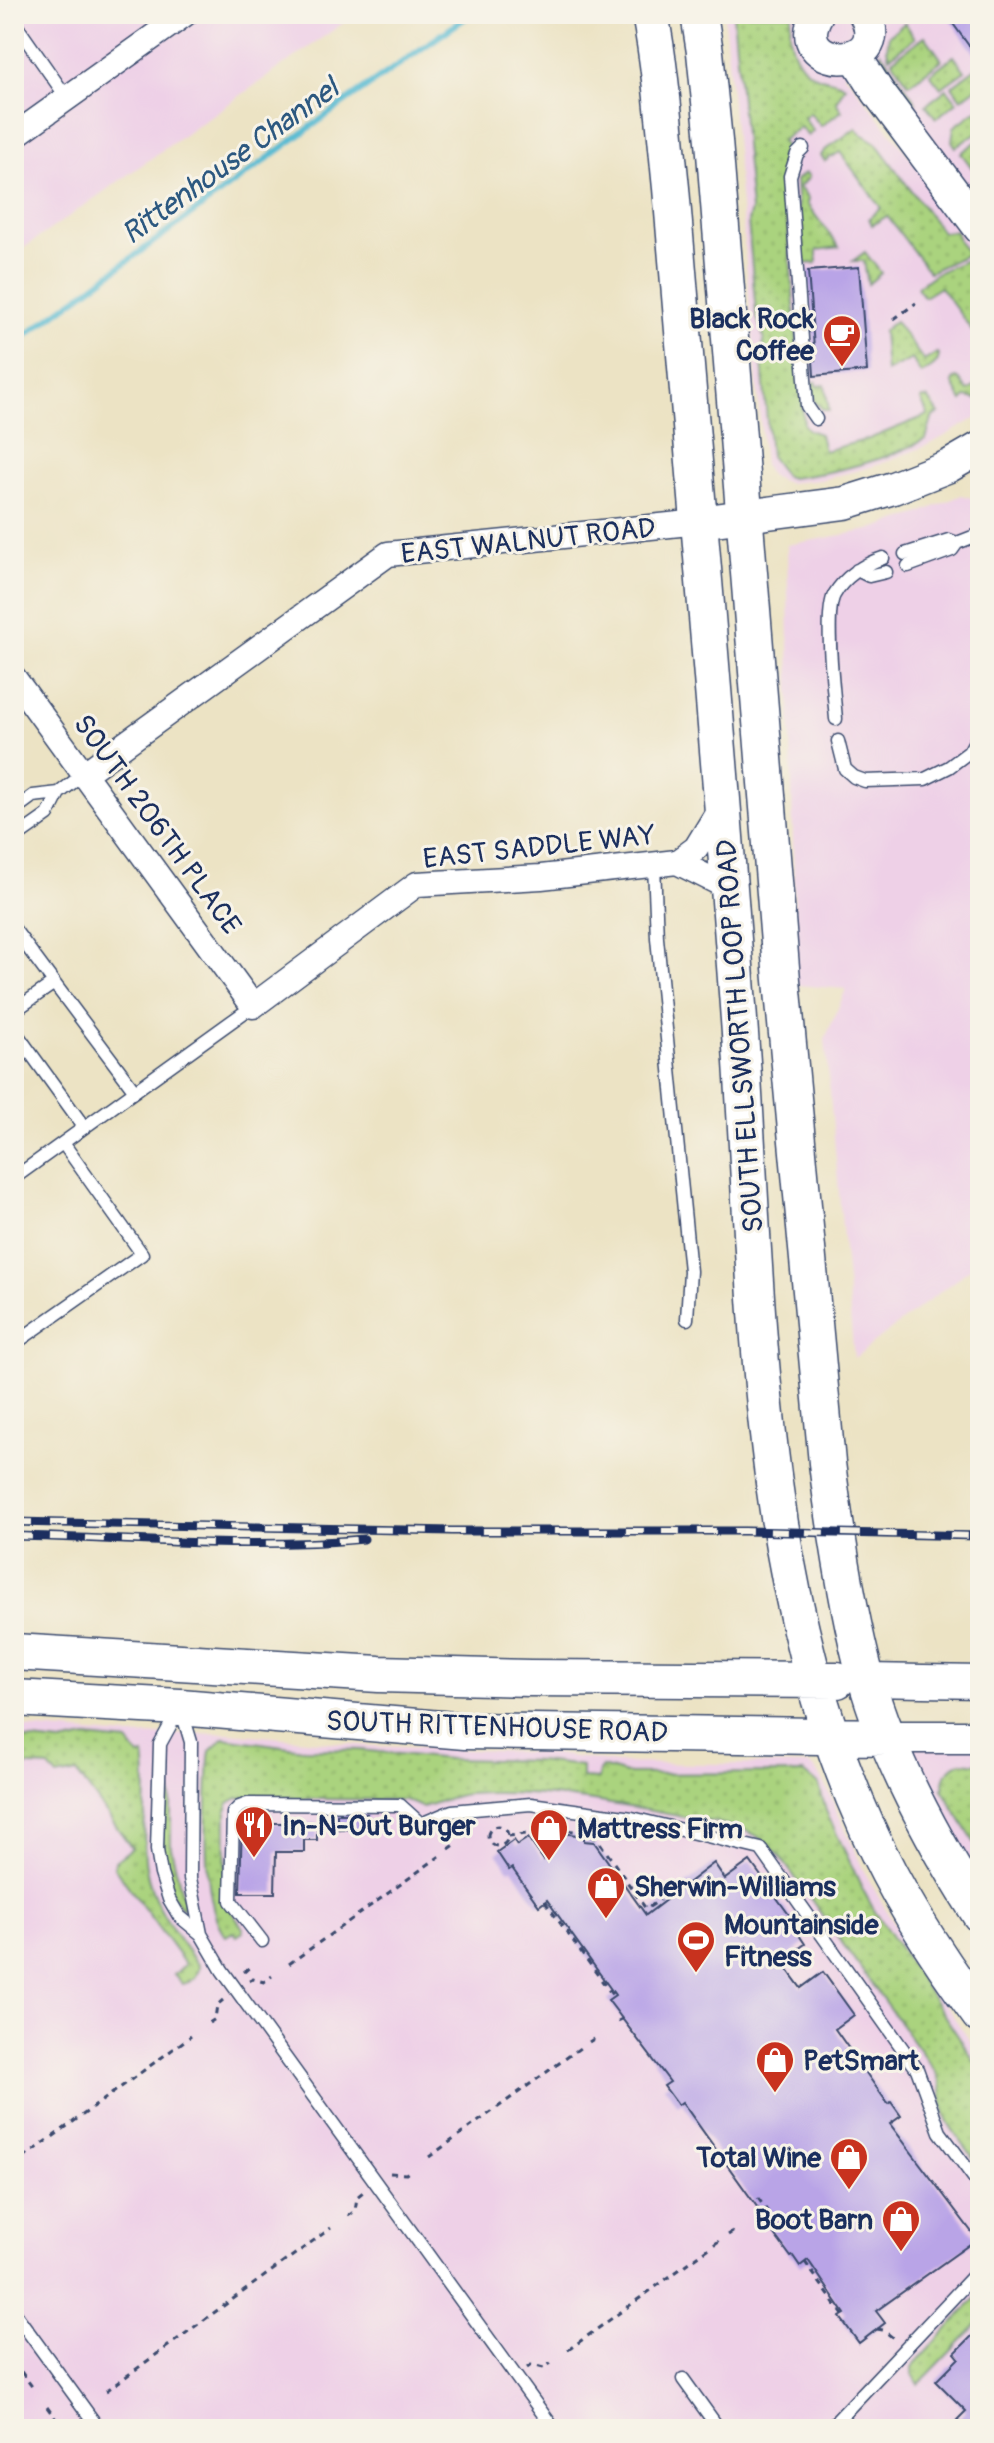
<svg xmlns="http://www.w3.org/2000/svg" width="994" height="2443" font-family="Pangolin,sans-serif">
	<defs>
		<pattern id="grass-dots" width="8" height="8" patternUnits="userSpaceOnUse" patternTransform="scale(2)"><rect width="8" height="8" fill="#aad37e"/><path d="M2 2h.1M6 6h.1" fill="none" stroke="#92b56f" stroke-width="1.8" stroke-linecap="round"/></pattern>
	</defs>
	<rect width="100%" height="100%" fill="#f7f3e8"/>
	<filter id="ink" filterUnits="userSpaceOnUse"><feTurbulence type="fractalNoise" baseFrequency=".0125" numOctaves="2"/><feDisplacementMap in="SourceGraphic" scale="16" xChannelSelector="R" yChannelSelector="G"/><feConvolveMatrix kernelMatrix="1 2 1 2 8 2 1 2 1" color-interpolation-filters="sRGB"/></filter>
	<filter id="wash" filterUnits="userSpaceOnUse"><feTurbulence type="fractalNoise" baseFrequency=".006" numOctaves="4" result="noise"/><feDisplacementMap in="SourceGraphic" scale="32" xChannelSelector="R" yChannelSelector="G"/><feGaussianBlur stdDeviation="1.8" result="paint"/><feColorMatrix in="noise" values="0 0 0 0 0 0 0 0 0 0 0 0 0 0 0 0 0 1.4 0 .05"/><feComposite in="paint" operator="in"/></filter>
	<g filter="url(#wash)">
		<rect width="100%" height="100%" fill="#ece3c4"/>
		<path fill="#eed0e7" d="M14,14H356L14,255Z
			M724,14H980V212L865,58L843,75L849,79L962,224L963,234L980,258V416L929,445L871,467L820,480L787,483L771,476L767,471L764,464Z
			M962,495L980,501V1261L854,1358L825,1039L846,989L796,985L787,545L869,530L918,514Z
			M14,1727L128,1736L228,1733L370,1746L548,1753L616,1763L807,1765L814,1768L825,1784L864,1871L907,1947L980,2056V2429H14Z
			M887,1737L980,1738V1914Z"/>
		<path fill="url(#grass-dots)" stroke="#62816e" stroke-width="2" d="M733,14H792C786,39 794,68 821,78C830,81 838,80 845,86L836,102L842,111L821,126L810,113L804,118L813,131L808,136L800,127L781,141L789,153L784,165V183L804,425L808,430L820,434L824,451L869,439L928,415L921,400L922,398L929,399L939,414L933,416L926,439C884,461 838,472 791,478L785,476L770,456L762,362L764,338L756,314L748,221L751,210Z
			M905,23L915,38L889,57L887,49L889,35Z
			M925,36L942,60L909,84L892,60Z
			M881,52L916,102L909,103L908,110L880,65Z
			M954,56L965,71L941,88L930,74Z
			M980,65V85L961,99L952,86Z
			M947,89L957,102L936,118L926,105Z
			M978,109L980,130L956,147L952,141L954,127Z
			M856,128L860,133L876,143L942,232L956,231L958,240L968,254L929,272L887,216L872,225L869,218L881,208L840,152L825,161L821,156L824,151Z
			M980,139V163L972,168L961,153Z
			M805,173L809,176V178L799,187L808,199L807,204L839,247L817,250V263L801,264L796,180Z
			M865,252L881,273L868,284L864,261H853Z
			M971,258L980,269V341L940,287L924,297L917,287L936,273Z
			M895,321L924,361L937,353L939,354C939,365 930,369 921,374L912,359L886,372L883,331Z
			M956,378L959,379L968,391L980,383V400L966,397L962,401L953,385V380Z
			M816,382L817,386L825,385L829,410H824L815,402L811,383Z
			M14,1738L61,1743L87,1738L128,1742L139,1756L144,1755C150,1792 140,1831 146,1868C152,1906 177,1936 199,1966C199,1976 192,1982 182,1984L174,1975L185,1964L114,1867L115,1861L132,1848L77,1773L57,1777L49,1767L14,1765Z
			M224,1738L304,1749L360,1750L448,1759L538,1761L582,1766V1778L598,1779L599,1771L602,1767L626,1774L804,1773L819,1785L826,1811L862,1888L874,1910L980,2069V2167C969,2151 954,2135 946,2118C940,2103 944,2088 936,2073L778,1854C769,1845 761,1837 749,1832C729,1823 704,1821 683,1817C613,1804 540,1789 468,1794C451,1795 438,1804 421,1807L405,1800L238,1798L229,1803L226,1810L225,1902L243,1928V1932L237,1936L233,1932L226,1936C199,1907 207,1798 209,1757L210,1751Z
			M961,1762L980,1764V1852L942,1789L944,1787C943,1775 951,1766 961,1762Z
			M167,1766L171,1770V1848L185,1906L182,1909C154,1880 163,1808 164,1769Z
			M980,2294V2321L919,2384L912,2375V2367Z"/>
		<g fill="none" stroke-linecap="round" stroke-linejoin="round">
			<path stroke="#53b9d1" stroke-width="6" d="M14,344L338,107L471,14"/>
		</g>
		<g id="blocks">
			<path fill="#b9a4e7" d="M946,14H980V61Z
				M859,267L867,371L814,376L813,360H815L808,271Z
				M337,1814H367V1830L337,1829Z
				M242,1819H269V1823H317V1840H304V1852H276L275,1893H240Z
				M554,1832L584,1836V1841L594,1842L646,1915L714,1863L725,1879L750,1861L798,1927L795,1929L805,1944L781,1961L801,1988L823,1972L854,2015L835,2029L888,2104L891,2102L901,2116L890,2124L977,2239L876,2311L885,2323L859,2343L840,2317L845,2314L808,2260L800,2266L793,2256L791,2257L768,2226L770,2225L682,2102L678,2105L664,2086L670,2082L608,2000L615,1995L547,1900L539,1906L512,1868L509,1870L497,1852L514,1840L517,1845L528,1838L543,1859L546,1835L554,1836Z
				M980,2328V2429H966L957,2420L966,2411L936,2381L959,2358L955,2353Z"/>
		</g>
	</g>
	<g filter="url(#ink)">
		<use href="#blocks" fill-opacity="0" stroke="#3a4a6d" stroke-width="2"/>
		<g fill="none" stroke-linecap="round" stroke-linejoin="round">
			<defs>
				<path id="lane" d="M14,22L67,98
					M803,148L797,154L790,176L807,406L816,419
					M905,554L949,540L957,543L975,536
					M908,566L952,550L957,543
					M857,570L869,576L886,572
					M836,719C834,694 824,615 834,595C844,577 864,564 883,558
					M838,741L845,769L854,777L865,781L925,779L949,767L969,752L978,736
					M14,810L33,796L59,793
					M14,839L48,815L59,793L85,773
					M654,865L657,938L690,1271L687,1319
					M14,929L54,983L14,1011
					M54,983L135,1091
					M14,1030L84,1127
					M14,1178L253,1006
					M14,1344L142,1254L63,1143
					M182,1712L191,1742L190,1878L201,1934
					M177,1713L160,1744L157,1850L161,1874L169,1899L179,1916L201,1934L222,1970L554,2429
					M262,1941L231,1901L233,1813L239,1807L247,1804L400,1805L421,1824L452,1811L531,1804L632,1818L761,1849L917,2069L940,2132L980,2186
					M14,2312L99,2429
					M683,2379L719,2429
					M829,2429L980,2269"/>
				<path id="street" d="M14,136L185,14
					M14,678L253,1006L417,884L541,877L677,862L696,848L721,807
					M85,773L388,554L699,522
					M677,862L729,888"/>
				<path id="secondary" d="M817,14C785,71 895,73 865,14
					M855,56L878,92L980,228
					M699,522L845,503L893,488L949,466L980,448
					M867,1680L980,1682
					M887,1737H980"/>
				<path id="primary" d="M650,14C661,71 665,130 671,188C677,263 684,339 690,414C708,630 727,846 742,1062C759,1322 758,1588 868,1830C897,1896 937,1957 980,2015
					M699,14L705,52L714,141L782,980L827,1463C836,1535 847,1608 866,1678C888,1757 936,1845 980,1914
					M14,1652L379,1674L530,1678L837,1680
					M14,1698L180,1707L465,1731L887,1737"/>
			</defs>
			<use href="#lane" stroke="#3a4a6d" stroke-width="15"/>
			<use href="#street" stroke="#3a4a6d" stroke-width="27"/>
			<use href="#secondary" stroke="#3a4a6d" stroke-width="35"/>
			<use href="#primary" stroke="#3a4a6d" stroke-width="39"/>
			<path stroke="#3a4a6d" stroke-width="3" stroke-dasharray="6 6" stroke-linecap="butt" d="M894,319L916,303
				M488 1836a10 10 0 1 1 20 0a10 10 0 1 1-20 0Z
				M508,1836C537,1834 572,1822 598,1840L646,1909L660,1900
				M449,1849L456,1844
				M545,1902L613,1996
				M289,1964L440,1856
				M244,1972L252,1965
				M249,1981L253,1979L264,1982L272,1976
				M618,2021L622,2019
				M209,2023L215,2019L217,2005L223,2000
				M589,2042L595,2038
				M429,2157L580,2048
				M14,2165L191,2036
				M390,2173L406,2174L411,2170
				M758,2198L768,2212
				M757,2214L766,2208
				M348,2216L355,2211L357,2197L363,2192
				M728,2235L734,2231
				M805,2262L843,2315
				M877,2329L883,2330L893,2338
				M568,2350L719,2241
				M14,2362L33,2388
				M527,2368L531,2365L544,2368L551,2363
				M106,2391L331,2228
				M47,2407L63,2429"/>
			<use href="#lane" stroke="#fff" stroke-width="12"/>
			<use href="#street" stroke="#fff" stroke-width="24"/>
			<use href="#secondary" stroke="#fff" stroke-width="32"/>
			<use href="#primary" stroke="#fff" stroke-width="36"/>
			<defs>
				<path id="rail" d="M14,1522L452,1531H745L980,1536
					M14,1536C130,1538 248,1550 364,1539"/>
			</defs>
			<use href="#rail" stroke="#1b2f5e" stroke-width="9"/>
			<use href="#rail" stroke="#f7f3e8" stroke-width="6" stroke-dasharray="18" stroke-linecap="butt"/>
		</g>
	</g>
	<defs>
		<symbol id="cafe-pin" viewBox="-11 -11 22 30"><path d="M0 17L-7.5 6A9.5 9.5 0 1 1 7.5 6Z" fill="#c8321e" stroke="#f7f3e8"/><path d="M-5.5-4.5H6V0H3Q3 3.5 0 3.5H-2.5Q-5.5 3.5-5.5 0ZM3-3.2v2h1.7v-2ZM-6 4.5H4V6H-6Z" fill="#fff"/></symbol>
		<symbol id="restaurant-pin" viewBox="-11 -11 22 30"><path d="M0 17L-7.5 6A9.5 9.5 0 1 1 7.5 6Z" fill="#c8321e" stroke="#f7f3e8"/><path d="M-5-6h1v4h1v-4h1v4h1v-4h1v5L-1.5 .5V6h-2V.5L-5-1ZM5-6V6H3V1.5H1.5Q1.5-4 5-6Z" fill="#fff"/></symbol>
		<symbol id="shop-pin" viewBox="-11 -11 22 30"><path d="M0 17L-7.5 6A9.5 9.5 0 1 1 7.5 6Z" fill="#c8321e" stroke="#f7f3e8"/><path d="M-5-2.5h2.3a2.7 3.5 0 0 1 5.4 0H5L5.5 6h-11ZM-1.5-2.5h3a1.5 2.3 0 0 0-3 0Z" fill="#fff"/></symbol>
		<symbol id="stadium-pin" viewBox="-11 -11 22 30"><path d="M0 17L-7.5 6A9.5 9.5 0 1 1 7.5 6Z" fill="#c8321e" stroke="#f7f3e8"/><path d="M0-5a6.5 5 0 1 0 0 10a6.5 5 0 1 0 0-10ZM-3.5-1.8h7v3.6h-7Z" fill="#fff"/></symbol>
	</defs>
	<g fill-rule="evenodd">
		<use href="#cafe-pin" x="820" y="312" width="44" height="60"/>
		<use href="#restaurant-pin" x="232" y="1803" width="44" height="60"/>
		<use href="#shop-pin" x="527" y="1806" width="44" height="60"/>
		<use href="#shop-pin" x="584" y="1864" width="44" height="60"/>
		<use href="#stadium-pin" x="674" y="1918" width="44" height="60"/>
		<use href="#shop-pin" x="753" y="2038" width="44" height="60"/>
		<use href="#shop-pin" x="827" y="2135" width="44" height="60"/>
		<use href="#shop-pin" x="879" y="2197" width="44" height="60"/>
	</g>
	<g text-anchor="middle" stroke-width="6" stroke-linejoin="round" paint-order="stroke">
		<g font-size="28" font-weight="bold" fill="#1b2f5e" stroke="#f7f3e8" text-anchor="start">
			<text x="814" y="328" text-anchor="end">Black Rock<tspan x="814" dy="32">Coffee</tspan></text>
			<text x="282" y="1835">In-N-Out Burger</text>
			<text x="577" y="1838">Mattress Firm</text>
			<text x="634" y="1896">Sherwin-Williams</text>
			<text x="724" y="1934">Mountainside<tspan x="724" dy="32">Fitness</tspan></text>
			<text x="803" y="2070">PetSmart</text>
			<text x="821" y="2167" text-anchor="end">Total Wine</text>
			<text x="873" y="2229" text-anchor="end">Boot Barn</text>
		</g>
		<g font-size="28" fill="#1b2f5e" stroke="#f7f3e8">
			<text transform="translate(528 540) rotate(-6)" y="10">EAST WALNUT ROAD</text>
			<text transform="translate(158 824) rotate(54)" y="10">SOUTH 206TH PLACE</text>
			<text transform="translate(539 846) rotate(-6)" y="10">EAST SADDLE WAY</text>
			<text transform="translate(739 1036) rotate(-94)" y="10">SOUTH ELLSWORTH LOOP ROAD</text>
			<text transform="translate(497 1726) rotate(2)" y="10">SOUTH RITTENHOUSE ROAD</text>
		</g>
		<g font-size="30" font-style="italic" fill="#2c5880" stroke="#f7f3e8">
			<text transform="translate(230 161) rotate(-36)" y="10">Rittenhouse Channel</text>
		</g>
	</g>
	<rect width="994" height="2443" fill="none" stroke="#f7f3e8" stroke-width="48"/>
</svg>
